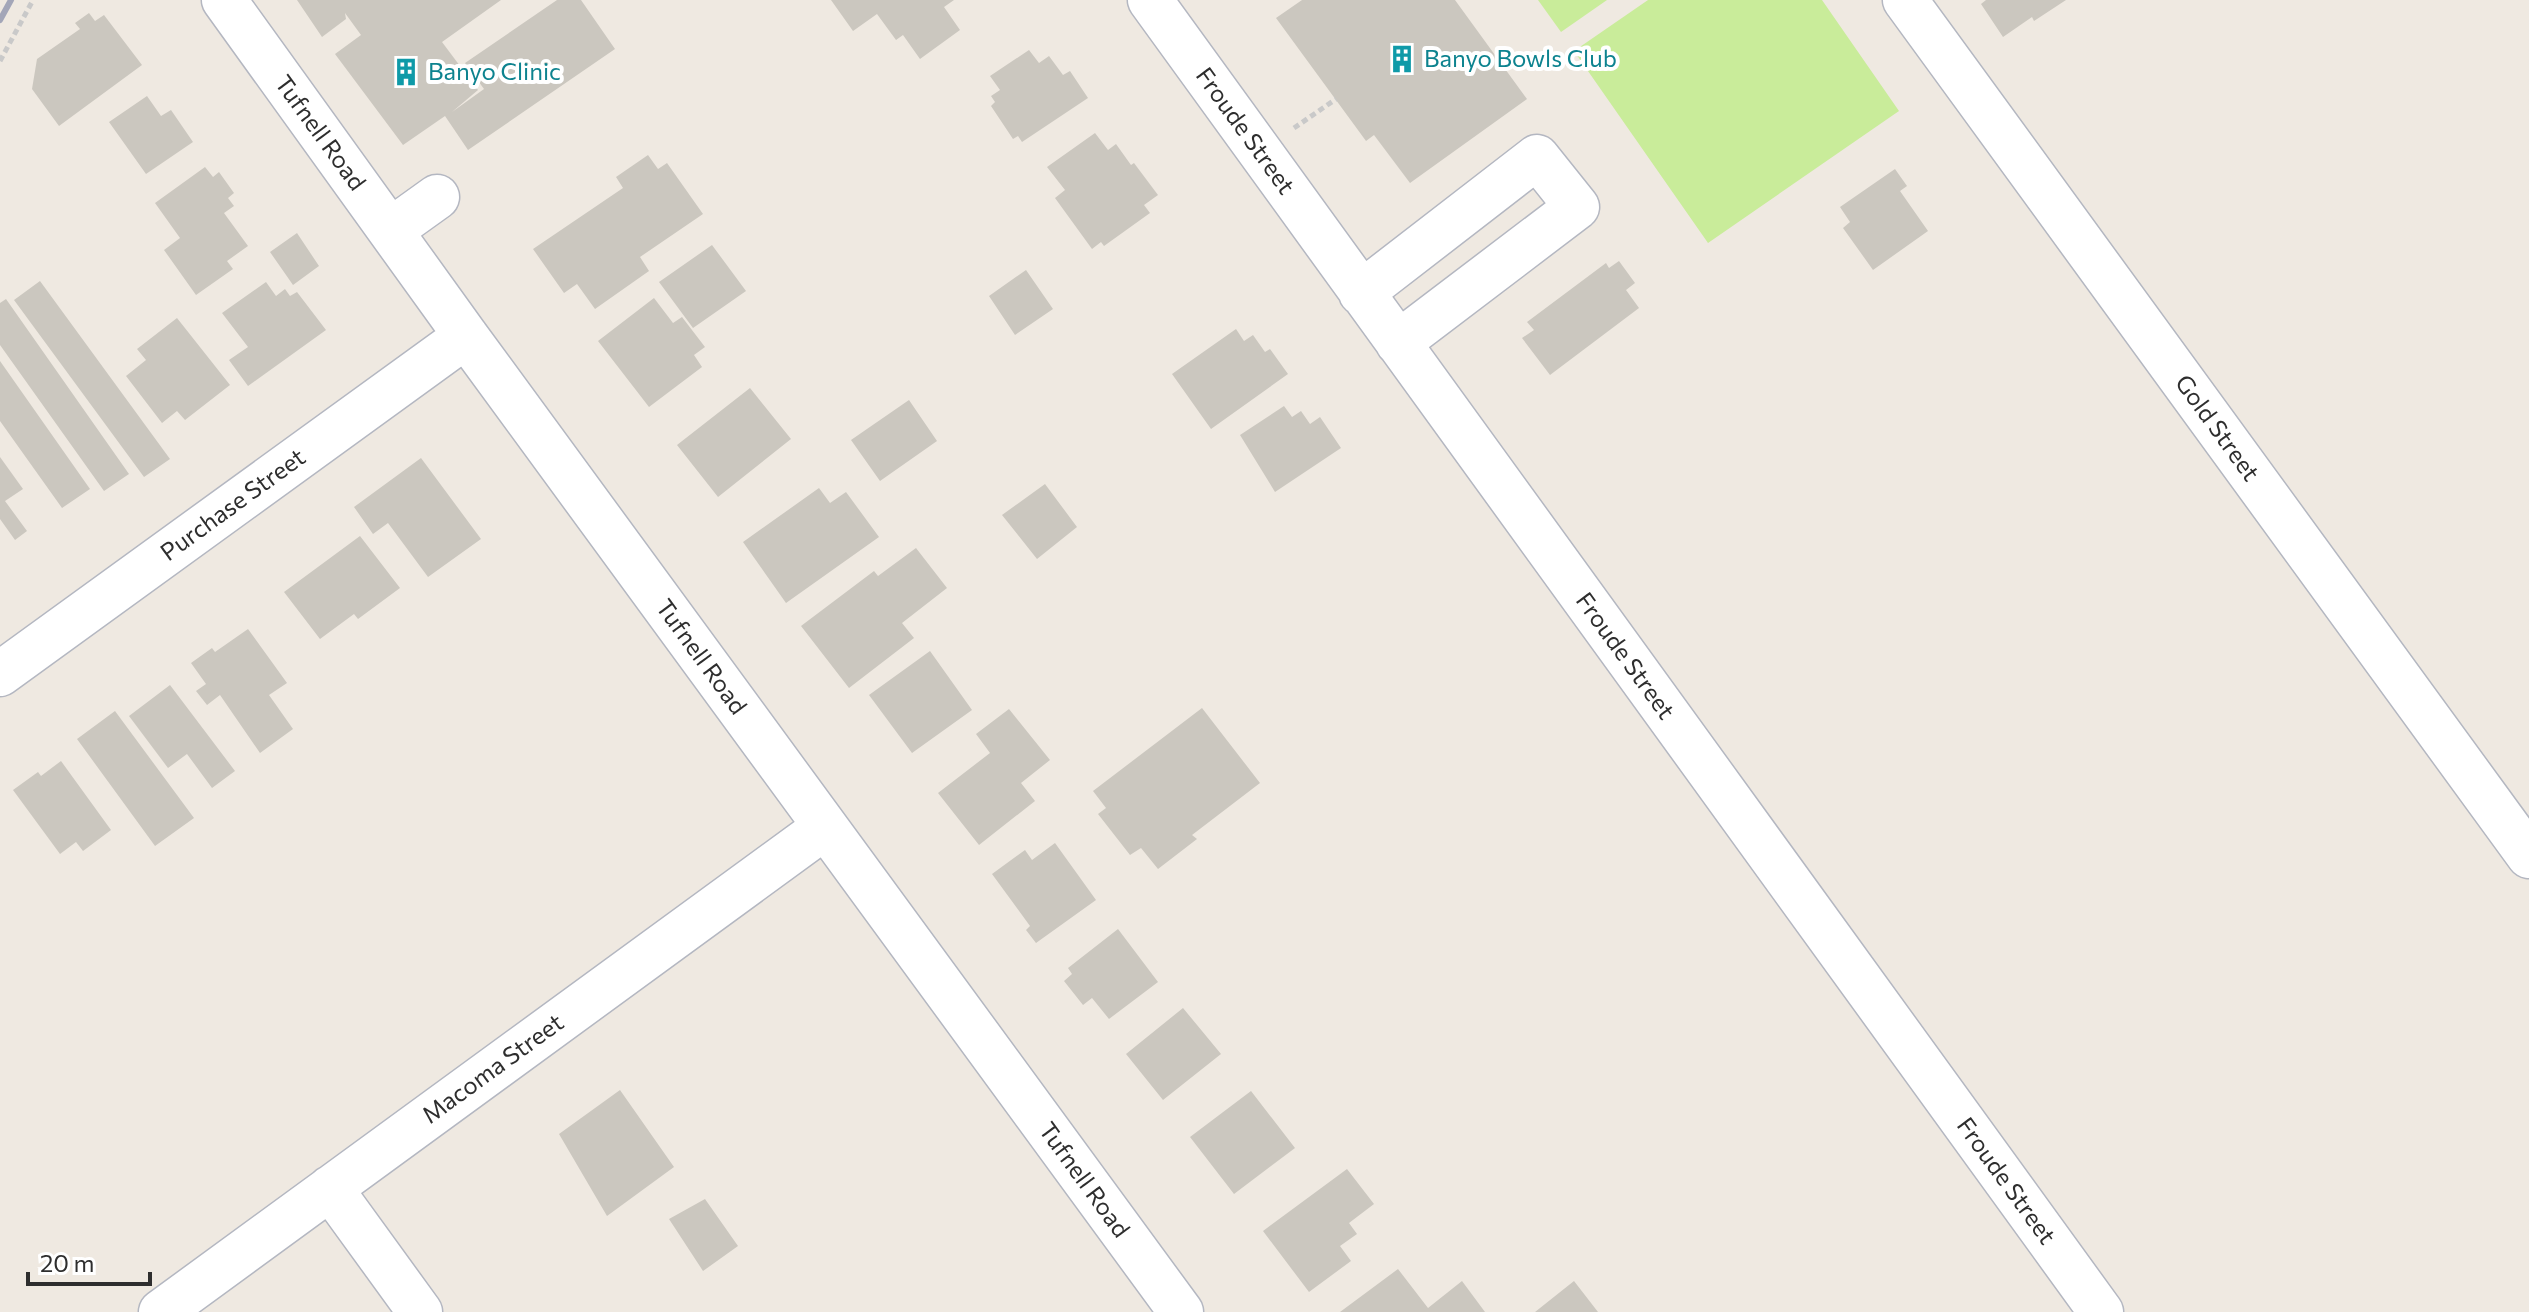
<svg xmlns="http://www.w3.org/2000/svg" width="2529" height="1312" font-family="Commissioner,sans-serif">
	<rect width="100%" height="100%" fill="#efe9e1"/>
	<path fill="#c9ec9a" d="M1538,0H1607L1561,32Z
		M1648,0H1822L1899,111L1708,243L1574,51Z"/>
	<path fill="#cbc7bf" d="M297,0H501L442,42L478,90L452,112L484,89L465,63L557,0H581L615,49L468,150L445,116L403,145L335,54L361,35L345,13L346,19L322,37Z
		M831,0H954L944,7L960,30L920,59L903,35L896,40L877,14L853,31Z
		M1302,0H1455L1527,99L1410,183L1374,135L1366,141L1276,18Z
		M1986,0H2066L2034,21L2032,17L2003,37L1981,4Z
		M89,13L95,21L104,15L142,65L59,126L32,89L37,59L80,29L75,23Z
		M1029,50L1039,63L1049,56L1063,75L1070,71L1088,98L1022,142L1018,136L1013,139L991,106L995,102L991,96L1000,90L990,76Z
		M147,96L161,116L171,110L193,142L146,174L109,122Z
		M1095,133L1108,150L1116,144L1131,165L1134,163L1158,195L1144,205L1150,213L1104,246L1101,242L1092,249L1055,198L1065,190L1047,167Z
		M648,155L658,169L667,163L703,214L640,257L649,271L595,309L577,284L564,293L533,249L623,188L616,177Z
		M205,167L213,177L219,172L234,193L228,198L234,206L224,213L248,246L227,261L233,269L196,295L164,250L180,238L155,203Z
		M1895,169L1907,186L1900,191L1928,231L1873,270L1843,228L1850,222L1840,207Z
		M297,233L319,266L293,285L270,252Z
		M712,245L746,291L693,328L659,282Z
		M1619,261L1635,283L1626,290L1639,308L1550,375L1522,338L1534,330L1527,322L1606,263L1609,268Z
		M1026,270L1053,309L1015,335L989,296Z
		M40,281L170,459L144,477L14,300Z
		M266,282L276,296L285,289L290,296L297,292L326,330L248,386L229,360L248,347L222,313Z
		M654,298L673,323L682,317L705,347L694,355L702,367L649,407L598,341Z
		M6,299L129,474L104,491L0,345V303Z
		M177,318L230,385L185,420L177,411L162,423L126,376L146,360L137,349Z
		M1236,329L1244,341L1253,335L1265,352L1270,349L1288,374L1211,429L1172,374Z
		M0,361L90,489L62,508L0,421Z
		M750,388L791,439L718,497L677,445Z
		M909,400L937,441L880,481L851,440Z
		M1284,406L1292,417L1301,411L1310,424L1320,417L1341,448L1275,492L1240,435Z
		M0,457L23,489L5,501L27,531L15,540L0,519Z
		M421,458L481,539L428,577L388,523L373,534L354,507Z
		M1045,484L1077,527L1037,559L1002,515Z
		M819,488L830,503L846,492L879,537L786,603L743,542Z
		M360,536L400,588L358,619L354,614L320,639L284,592Z
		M916,548L947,588L902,623L914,638L849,688L801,626L874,571L878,576Z
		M248,629L287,683L269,695L293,729L260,753L220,695L207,705L196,691L206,684L191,663L212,648L215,652Z
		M930,651L972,710L912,753L869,695Z
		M170,685L235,771L212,788L187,754L168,768L129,716Z
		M1202,708L1260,783L1192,835L1197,839L1158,869L1141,848L1130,855L1098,814L1106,808L1093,791Z
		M1009,709L1050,760L1021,783L1035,801L979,845L938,793L990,753L976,734Z
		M115,711L194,818L155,846L77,739Z
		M61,761L111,830L83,851L76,842L60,854L13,790L38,772L41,776Z
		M1055,843L1096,900L1036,943L1026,930L1030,926L992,874L1025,850L1032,860Z
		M1118,929L1158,982L1109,1019L1092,998L1083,1005L1064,981L1072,974L1068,968Z
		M1183,1008L1221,1054L1163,1100L1126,1054Z
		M620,1090L674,1167L607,1216L559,1134Z
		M1251,1091L1295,1148L1234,1194L1190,1137Z
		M1347,1169L1374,1204L1349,1223L1357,1234L1340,1246L1351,1261L1309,1292L1263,1231Z
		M705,1199L738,1246L703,1271L669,1219Z
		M1398,1269L1428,1308L1462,1281L1485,1312H1340Z
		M1574,1281L1598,1312H1535Z"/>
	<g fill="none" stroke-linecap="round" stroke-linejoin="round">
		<defs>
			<path id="minor" d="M224,0L466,336L1181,1312
				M1150,0L2101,1312
				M1905,0L2529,856
				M391,230L437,197
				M1361,293L1537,157L1577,207L1398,343
				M0,674L466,336
				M330,1188L420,1312
				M161,1312L825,827"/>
		</defs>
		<use href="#minor" stroke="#b4b7c1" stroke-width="47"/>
		<path stroke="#c9c9c9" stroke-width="5" stroke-dasharray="6 4" stroke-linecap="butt" d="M0,61L33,0
			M1294,128L1336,99"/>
		<use href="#minor" stroke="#fff" stroke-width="44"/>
		<path stroke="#a3a6b8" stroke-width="6" d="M0,20L11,0"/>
	</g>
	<defs>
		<symbol id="building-bare" viewBox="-9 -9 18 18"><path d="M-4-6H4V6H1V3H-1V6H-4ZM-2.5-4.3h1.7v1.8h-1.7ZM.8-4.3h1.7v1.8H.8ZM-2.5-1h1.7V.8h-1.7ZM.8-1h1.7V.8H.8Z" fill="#0f9aa8" stroke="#fff" stroke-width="2.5" paint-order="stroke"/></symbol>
	</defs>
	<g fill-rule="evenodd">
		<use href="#building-bare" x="1382" y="39" width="40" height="40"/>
		<use href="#building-bare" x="386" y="52" width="40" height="40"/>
	</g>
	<g text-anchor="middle" stroke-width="8" stroke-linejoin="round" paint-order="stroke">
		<g font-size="24" fill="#0d838f" stroke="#fff" text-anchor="start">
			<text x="1424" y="67">Banyo Bowls Club</text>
			<text x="428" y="80">Banyo Clinic</text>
		</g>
		<g font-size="24" fill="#2e2e2e" stroke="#fff">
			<text transform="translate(1245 131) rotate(54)" y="8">Froude Street</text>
			<text transform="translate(320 133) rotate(54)" y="8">Tufnell Road</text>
			<text transform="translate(2217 428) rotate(54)" y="8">Gold Street</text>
			<text transform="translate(233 505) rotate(-36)" y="8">Purchase Street</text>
			<text transform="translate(1625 656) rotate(54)" y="8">Froude Street</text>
			<text transform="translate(701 657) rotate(54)" y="8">Tufnell Road</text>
			<text transform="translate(493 1069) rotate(-36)" y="8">Macoma Street</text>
			<text transform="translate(1084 1180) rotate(54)" y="8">Tufnell Road</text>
			<text transform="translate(2006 1181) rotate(54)" y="8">Froude Street</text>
		</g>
	</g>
	<path d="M28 1272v12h122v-12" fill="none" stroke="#2e2e2e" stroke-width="4"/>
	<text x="40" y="1272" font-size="24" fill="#2e2e2e" stroke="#ffffff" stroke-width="6" paint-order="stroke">20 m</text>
</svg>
